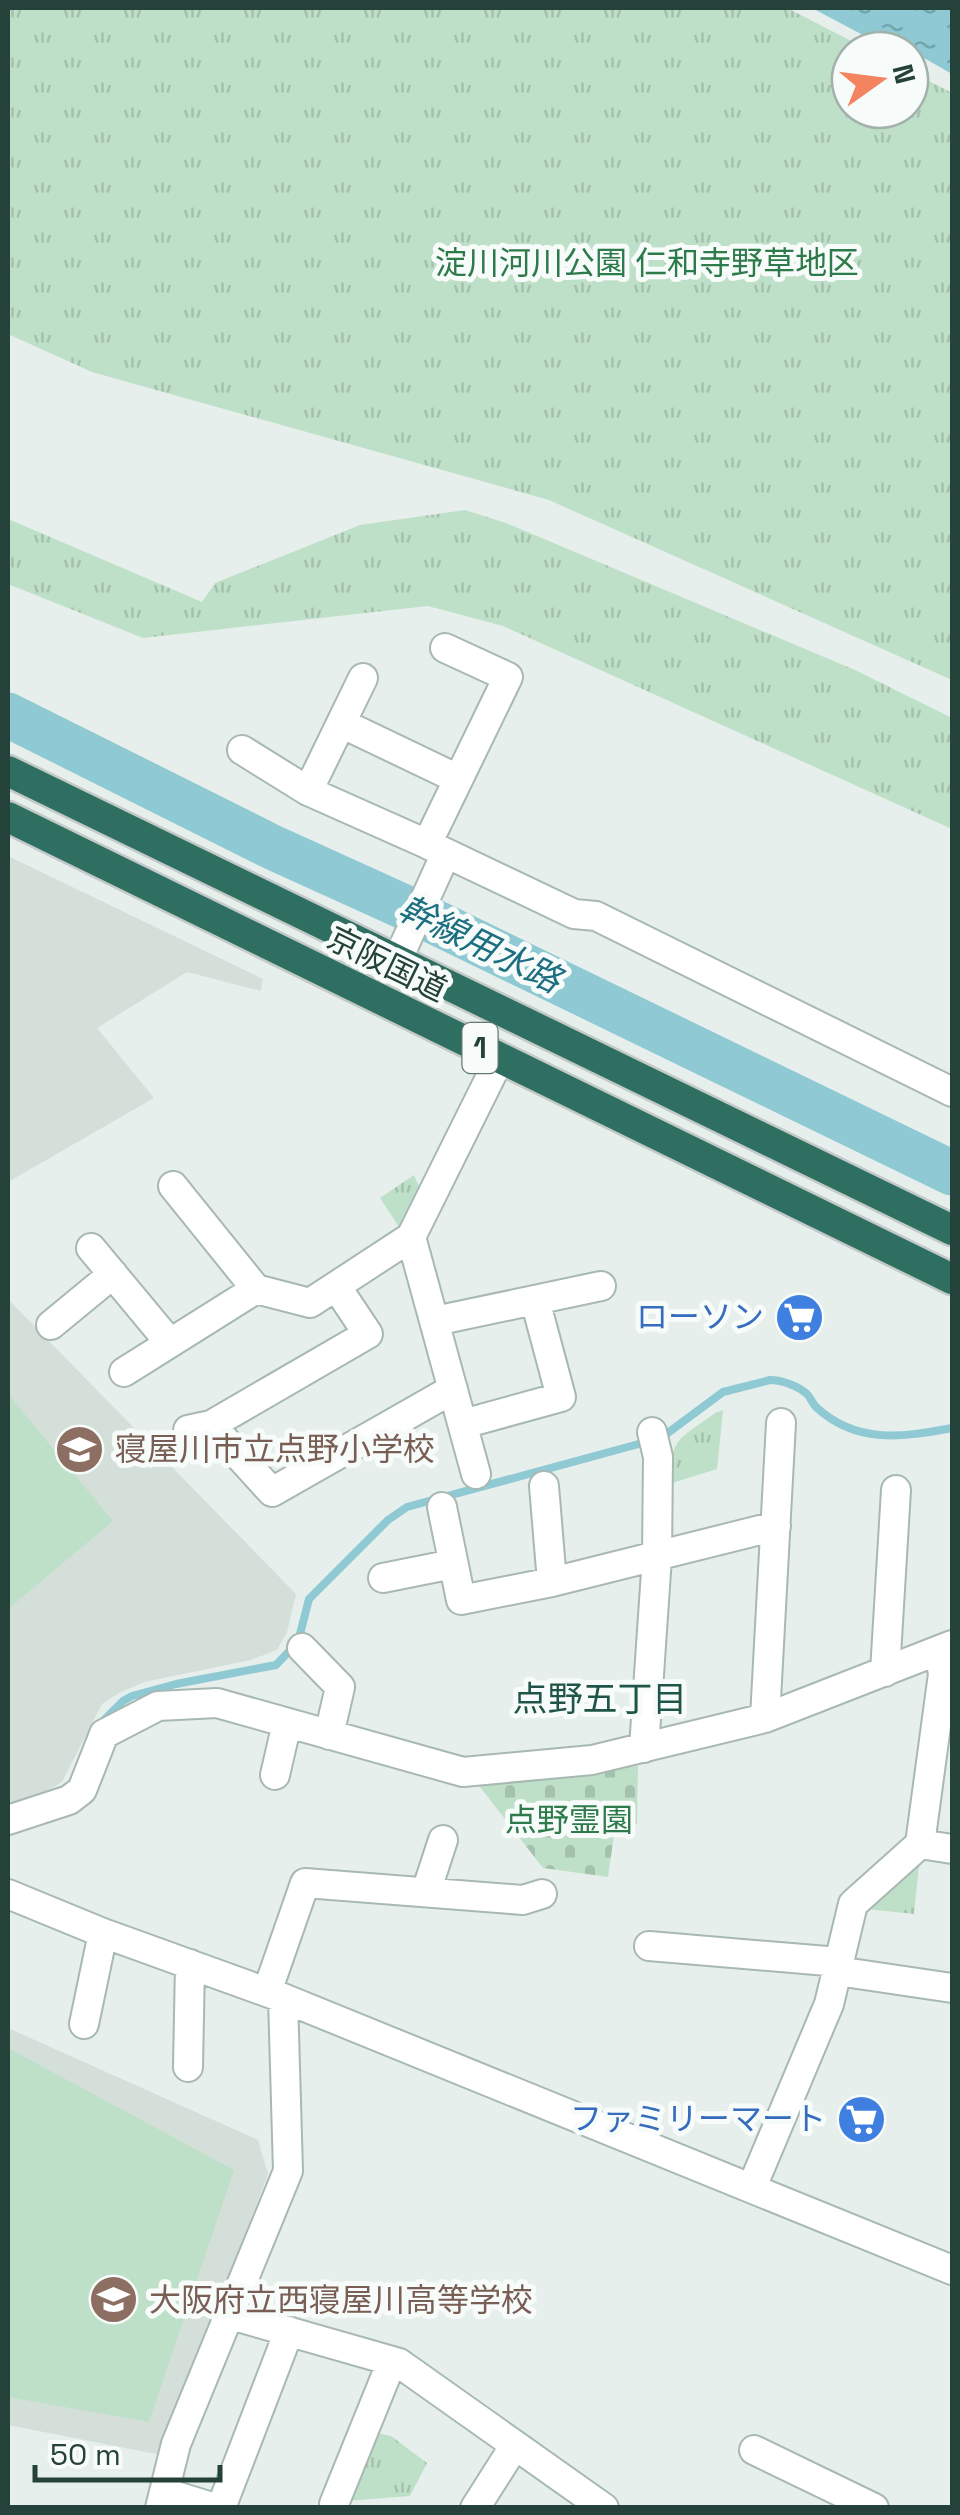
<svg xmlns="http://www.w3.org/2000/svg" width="960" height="2515" font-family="'Space Grotesk','Noto Sans JP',sans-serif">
	<defs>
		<pattern id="grass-tufts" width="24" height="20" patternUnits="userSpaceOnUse" patternTransform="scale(2.5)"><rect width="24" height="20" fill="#bfe0c8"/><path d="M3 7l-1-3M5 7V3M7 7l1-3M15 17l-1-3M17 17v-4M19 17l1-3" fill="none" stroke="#a4c1ad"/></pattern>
		<pattern id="cemetery-stones" width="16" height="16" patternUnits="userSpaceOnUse" patternTransform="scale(2.5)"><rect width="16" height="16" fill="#bfe0c8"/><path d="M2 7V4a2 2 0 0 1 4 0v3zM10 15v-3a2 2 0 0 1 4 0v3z" fill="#a4c1ad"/></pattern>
		<pattern id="water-ripples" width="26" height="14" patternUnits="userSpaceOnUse" patternTransform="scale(2.5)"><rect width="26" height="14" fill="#8ec9d4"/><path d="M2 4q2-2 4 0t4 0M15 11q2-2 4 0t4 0" fill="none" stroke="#74a5ad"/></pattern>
	</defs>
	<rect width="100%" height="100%" fill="#e6efeb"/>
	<path fill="#d4dfda" d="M8,856L263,979L261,991L187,972L97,1028L154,1098L8,1182Z
		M8,1299L296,1594L287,1632L277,1650L251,1660L144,1682L119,1693L102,1704L62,1782L47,1791L8,1805Z
		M8,2028L258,2140L268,2174L161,2455L8,2425Z"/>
	<path fill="url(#grass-tufts)" d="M8,8H787L869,50H850V110H910V71L952,93V680L549,500L92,372L8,334Z
		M465,510L506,523L855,670L952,718V829L503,626L428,606L143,638L8,584V519L202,602L215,583L360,525Z
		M414,1175L421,1191L406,1223L399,1227L380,1198Z
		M723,1410L717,1469L669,1484C671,1436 679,1440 715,1413Z
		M919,1865L914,1914L857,1908Z
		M372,2432L391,2436L427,2463L410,2496L346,2501Z"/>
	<path fill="url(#cemetery-stones)" d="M638,1766L637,1824L615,1828L608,1877L543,1868L477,1783Z"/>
	<path fill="#bfe0c8" d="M8,1394L113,1521L8,1609Z
		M8,2048L234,2170L149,2422L8,2397Z"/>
	<path fill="url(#water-ripples)" d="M812,8H952V74L910,50L861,34Z"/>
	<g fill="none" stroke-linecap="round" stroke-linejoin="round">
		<path stroke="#8ec9d4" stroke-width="8" d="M661,1438L723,1392L770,1380C782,1380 798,1386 807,1394C811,1398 812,1403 816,1407C857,1445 903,1437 952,1428
			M100,1724L123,1701L132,1696L176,1684L276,1665L298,1642L309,1599L388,1520L407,1507L646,1442"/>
		<path stroke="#8ec9d4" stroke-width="45" d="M8,715L272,847L402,906L952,1173"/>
		<defs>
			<path id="street" d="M341,723L458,779
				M242,750L308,791L427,844L574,914L596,916L952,1092
				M308,791L363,678
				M427,844L508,677L445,648
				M397,961L446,853
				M173,1186L256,1289L310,1303L411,1237L500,1058
				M411,1237L476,1474
				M91,1248L170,1343
				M435,1321L601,1286
				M51,1325L113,1274
				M124,1372L256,1289
				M463,1424L561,1397L535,1300
				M211,1425L272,1492L453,1389
				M188,1430L211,1425L368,1334L336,1286
				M544,1486L552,1582
				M442,1507L461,1600L552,1582L776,1526
				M383,1578L453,1564
				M302,1648L340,1687L329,1735
				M939,1651L943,1674L920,1844L952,1849
				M885,1672L896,1490
				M765,1718L781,1423
				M644,1748L657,1557L658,1457L652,1432
				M275,1775L287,1723
				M8,1820L69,1800L82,1790L104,1734L158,1706L217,1703L463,1772L592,1760L765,1718L952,1645
				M426,1892L443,1840
				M8,1894L103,1933L283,1998L952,2270
				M649,1946L839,1962
				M837,1971L952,1988
				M267,1992L305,1883L523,1900L542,1894
				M84,2024L103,1933
				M188,2067L190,1964
				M752,2187L829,2004L853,1904L920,1844
				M231,2315L399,2363L604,2508
				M754,2450L874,2508
				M166,2493L215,2508
				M334,2504L392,2361
				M160,2508L176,2444L288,2171L283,1998
				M221,2508L289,2331
				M475,2508L515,2445"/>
			<path id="highway" d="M8,771L952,1230
				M8,817L952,1279"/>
		</defs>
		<use href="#street" stroke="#a8b8b2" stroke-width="32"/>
		<use href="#highway" stroke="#c2cac8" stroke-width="35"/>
		<use href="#street" stroke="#fff" stroke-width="28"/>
		<use href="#highway" stroke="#2f6f62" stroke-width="30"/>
	</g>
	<defs>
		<symbol id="supermarket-disc" viewBox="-11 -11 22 22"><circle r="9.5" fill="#3f7fe0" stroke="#f7fbf9"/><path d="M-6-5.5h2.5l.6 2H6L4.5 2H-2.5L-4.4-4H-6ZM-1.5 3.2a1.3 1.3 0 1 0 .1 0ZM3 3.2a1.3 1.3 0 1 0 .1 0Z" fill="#fff"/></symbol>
		<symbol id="school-disc" viewBox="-11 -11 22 22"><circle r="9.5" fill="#8d6e63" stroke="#f7fbf9"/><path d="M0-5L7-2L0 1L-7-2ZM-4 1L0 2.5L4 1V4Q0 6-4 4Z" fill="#fff"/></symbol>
	</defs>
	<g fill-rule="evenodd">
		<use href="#supermarket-disc" x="772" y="1290" width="55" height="55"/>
		<use href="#school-disc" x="52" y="1422" width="55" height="55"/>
		<use href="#supermarket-disc" x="834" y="2092" width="55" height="55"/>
		<use href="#school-disc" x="86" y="2272" width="55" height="55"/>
	</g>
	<g text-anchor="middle" stroke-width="10" stroke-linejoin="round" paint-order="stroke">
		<rect fill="#f7fbf9" stroke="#637a73" stroke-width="2.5" x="462.5" y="1023" width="35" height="50" rx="8"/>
		<g font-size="30" font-weight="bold" fill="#24423a">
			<text x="480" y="1058">1</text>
		</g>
		<g font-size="32" fill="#2d7a4b" stroke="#f7fbf9">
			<text x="647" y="274">淀川河川公園 仁和寺野草地区</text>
			<text x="569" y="1831">点野霊園</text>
		</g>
		<g font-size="32" fill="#24423a" stroke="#f7fbf9">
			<text transform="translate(387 964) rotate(26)" y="11">京阪国道</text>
		</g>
		<g font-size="32" fill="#366cbe" stroke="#f7fbf9" text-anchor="end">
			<text x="764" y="1328">ローソン</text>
			<text x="826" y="2130">ファミリーマート</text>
		</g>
		<g font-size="32" fill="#785e54" stroke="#f7fbf9" text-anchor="start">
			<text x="115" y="1460">寝屋川市立点野小学校</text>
			<text x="149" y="2311">大阪府立西寝屋川高等学校</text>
		</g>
		<g font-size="35" font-style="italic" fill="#1c6f80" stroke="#f7fbf9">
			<text transform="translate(480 944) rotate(26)" y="12">幹線用水路</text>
		</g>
		<g font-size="35" fill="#1f5548" stroke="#f7fbf9">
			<text x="600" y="1711">点野五丁目</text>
		</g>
	</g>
	<rect width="960" height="2515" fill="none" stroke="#24423a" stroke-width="20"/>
	<g transform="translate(880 80) rotate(76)"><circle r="48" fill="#f7fbf9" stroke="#a3b1ad" stroke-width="2.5"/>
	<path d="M0-8L18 38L0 25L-18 38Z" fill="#f4845f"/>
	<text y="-15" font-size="28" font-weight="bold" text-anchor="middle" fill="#24423a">N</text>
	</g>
	<path d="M35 2465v15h185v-15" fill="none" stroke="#24423a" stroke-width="5"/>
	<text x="50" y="2465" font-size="30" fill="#24423a" stroke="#f7fbf9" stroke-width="8" paint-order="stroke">50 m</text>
</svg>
